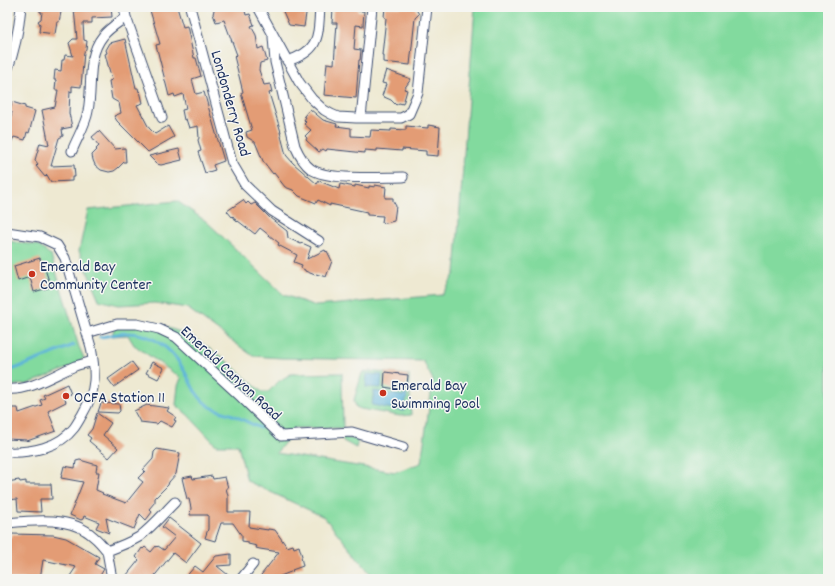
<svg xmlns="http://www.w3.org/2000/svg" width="835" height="586" font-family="Dekko,sans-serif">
	<rect width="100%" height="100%" fill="#f6f6f2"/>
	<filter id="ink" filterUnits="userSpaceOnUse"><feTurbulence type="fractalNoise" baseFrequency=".025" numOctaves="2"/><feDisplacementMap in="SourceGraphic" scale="8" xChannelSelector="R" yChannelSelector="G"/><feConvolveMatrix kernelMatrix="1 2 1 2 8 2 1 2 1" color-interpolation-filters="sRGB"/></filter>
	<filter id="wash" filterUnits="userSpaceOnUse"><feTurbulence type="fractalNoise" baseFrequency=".012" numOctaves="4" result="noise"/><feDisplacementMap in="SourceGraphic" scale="16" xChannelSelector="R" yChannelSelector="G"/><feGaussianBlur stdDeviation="0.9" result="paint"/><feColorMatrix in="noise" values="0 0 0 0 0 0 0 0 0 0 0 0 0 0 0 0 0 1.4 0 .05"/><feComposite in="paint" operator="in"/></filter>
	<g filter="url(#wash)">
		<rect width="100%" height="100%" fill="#eee9d2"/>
		<path fill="#82da9e" stroke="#4e847e" d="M475,7H828V579H375L324,517L247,481L238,445H216L188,415L176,405L178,386L181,378L134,345L128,335L112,336L115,324L159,325L190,335L224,359L262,392H268L279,381L291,374L342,373L343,428H293V433L276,453L395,472L421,463L433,380L423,361L281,358L253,356L187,308L155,303L118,305L99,300L79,251L88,210L177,201L207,222L284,295L316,306L442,295L455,273Z
			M7,241L37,245L51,255L79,347L84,358L76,365L28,384L7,386Z
			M369,371L409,375L411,415L400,416L361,409L356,407L354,400L362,373Z
			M342,437L358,440L356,448L343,441Z"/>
		<path fill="#5db4da" stroke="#3c729c" d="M367,374L382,375L381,388L366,387Z
			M374,391L403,396L404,394L407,395L404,411L372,405Z"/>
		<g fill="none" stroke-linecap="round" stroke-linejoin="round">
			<path stroke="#5db4da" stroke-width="3" d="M100,337C109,336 118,333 128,333C151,333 171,348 182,367C191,381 192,391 205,403C214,411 222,411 233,415C242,419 251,424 260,428
				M7,371L17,368L74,345"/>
		</g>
		<g id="blocks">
			<path fill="#e39c74" d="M40,7H62L59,22H57L55,34L39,32L40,24L38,21L41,19L42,12H40Z
				M79,7H111L112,17L92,18V23H83L84,40L87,41L86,49L84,52L81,87L72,86V92L70,91L69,113L72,127L62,129L63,136L59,138L51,166L74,165L75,177H72V181L51,182L47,175L45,177L36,166L38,164L35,160L40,143L49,145L42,110L55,107L58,90H55L56,80H54L55,70L61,71L62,60H64L65,55L73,56L69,43L73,39H77L74,9L79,8Z
				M149,7H177L183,27L187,26L194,58H196L201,76L192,79L196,94L204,92L224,161L213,165L215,170L205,173L198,152L201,151L198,140L199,138L198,126L189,128L186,119L184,120L182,110L186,109L183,94L175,97L174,94L169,96L156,45L160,44Z
				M213,7H244L246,15L250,14L254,25L251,26L256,35L258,49L263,47L267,61L260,63L259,70L264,85L270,84L272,92L269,93L281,132H280L286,155L293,163L317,184L319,181L339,189L340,184L355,187V185L369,188V186L375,187V185L386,187L385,198H393V201L396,206L394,221L386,223L382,222L383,216L367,215V212L330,204V206L318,200L316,203L299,196L293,190L285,187L274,173L273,174L263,161L255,142L247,137L246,132L252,130L241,93L243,92L234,56L237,55L224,20L216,22L213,14L214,10Z
				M281,7H307L304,27L289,25Z
				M336,7H356L358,11H364L363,26L356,25L354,49L361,50L360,60H359L356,98L324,95L327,63L334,64L337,23H332L333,9L336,10Z
				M385,7L415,8L419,14L415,18L410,65L383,62V55H382L386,18L384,17Z
				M125,39L136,88H138L139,92L140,91L143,103L137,105L149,128L155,134L168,126L174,137L148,152L117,121L114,116L121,113L119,103L112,99L109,81L112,80L105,54L107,53L106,50L110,43Z
				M386,70L411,79L404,89L407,90L403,104L399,103L396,105L391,100L382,96L386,84L382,83Z
				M12,102L25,106V108L35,111L29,133L27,132L25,140L14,137L7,150V131L12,112L10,110Z
				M310,109L323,120L337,124L336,126L351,128V136L370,137L371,130L391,131V129L406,130V126L428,128V125L440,127L438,156L426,155V151L402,149V151L377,149V151L365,150V153L327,149L326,151L323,149L319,152L306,140L307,138L305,136L311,130L304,124L306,122L304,120L306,117L304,116Z
				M99,131L115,149L125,148L126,162H124L118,168L114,171L109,172L101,170L95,165L93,160L92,155L97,150L96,149L99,146L92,137Z
				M179,149L182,160L161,165L157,164L149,156Z
				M243,200L246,204L248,202L251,205L255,203L270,218L287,231L288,238L301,244L302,243L311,247L307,259L325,250L326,252L327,251L332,261L326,277L316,274L315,275L305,271V270L301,268L302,265L294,262L297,255L278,245L279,243L260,228L255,234L238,221L237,222L233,216L232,217L227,211Z
				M40,258L43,270L45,269L51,287L34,292L30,277L18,281L14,266Z
				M132,362L138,370L114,387L108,379Z
				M152,362L164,368L158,379L146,373Z
				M385,372L408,375L407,386L396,385V389L384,387Z
				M67,384L71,394L64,397L66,402L48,411L56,431L27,441L26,440L8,439L7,408H18L19,413L42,405L40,400L45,398L43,395Z
				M101,403L119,404L120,411L118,413L98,412Z
				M147,405L169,408L167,411L176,417L174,420L176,421L172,427L160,421L157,424L140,422L134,411Z
				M97,413L111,423L103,435L118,448L109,458L89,441L91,438L87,435L92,429Z
				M157,449L180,453L176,474L169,482L168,485L155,498V502L149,509L152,512L146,520L140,514L134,529L106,518L109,533L96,528L99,522L84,516L83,519L81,520L70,515L83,482L61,478L64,466L75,468L76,461L80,460L97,465L96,472H99L96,490L103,493L102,494L126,503L143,482L138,478L145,471L143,470L153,459L154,452Z
				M192,476L193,479L212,476L213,479L225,477L228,488H226L228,496V512H250L249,527L268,530V529L275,530L287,547L293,545L294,548L299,546L302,556L301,557L303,566L292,570L293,571L278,577L276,579H258L279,552L260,549L256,548L257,546L248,544V542L242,541V536L233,523H221L215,541L205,538L208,529V515H190L191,508L189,499H187L182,478Z
				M19,480L20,482L26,481V484H51L52,499H40L41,512L18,511L17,499L8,500L7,482Z
				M169,518L201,543L186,563L173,553L152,579H129L126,576L139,560L136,557L142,548L143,549L145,547L151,552L156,546L157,547L158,546L164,550L175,537L162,527Z
				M11,534L53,535L66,538L99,557L95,564L104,569L98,579H68L76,567L43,560L40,579H7V559H9V537H11Z
				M231,554V565L217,566L233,579H184L195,566L203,572L216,556Z"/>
		</g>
	</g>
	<g filter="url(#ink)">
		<use href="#blocks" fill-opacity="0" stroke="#3b4b6f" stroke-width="1"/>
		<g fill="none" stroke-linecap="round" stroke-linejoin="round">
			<defs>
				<path id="street" d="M124,7L126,17L162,118
					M190,7L232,163L245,185L272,211L319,241
					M258,7L299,82L312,99L324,110L331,114L338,117L356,118H401L409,114L418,93L427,7
					M273,37L275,62L295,146C299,155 303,163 311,169C328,181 381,177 403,177
					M287,61C320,51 318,37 320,7
					M7,71C15,50 19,29 21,7
					M361,118L372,7
					M72,151C77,138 86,124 88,111C93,86 86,57 103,36C109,28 118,23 126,17
					M7,232L40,237L57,245L65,258L91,347C93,358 95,370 94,381C93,393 88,405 82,415C79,420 77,424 74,428C59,448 30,453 7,452
					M87,333L117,324H137L159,329L176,337L241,397L281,436L352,432L403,447
					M7,389C31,391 53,375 75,366C81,364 87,363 93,361
					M7,523C35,520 72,516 94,537C99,541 103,546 107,551C118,547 129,543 139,537C152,527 164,513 175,502
					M107,551L112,579
					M241,579L253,564"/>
			</defs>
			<use href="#street" stroke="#3b4b6f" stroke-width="11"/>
			<use href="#street" stroke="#fff" stroke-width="9"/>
		</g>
	</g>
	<g fill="#c8321e" stroke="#f6f6f2" stroke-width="1.5">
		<circle cx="32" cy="274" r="4"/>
		<circle cx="383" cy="393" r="4"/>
		<circle cx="66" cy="396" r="4"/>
	</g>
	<g text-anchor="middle" stroke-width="3" stroke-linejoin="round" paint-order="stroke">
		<g font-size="16" fill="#1b2f5e" stroke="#f6f6f2">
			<text transform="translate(232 103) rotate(74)" y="6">Londonderry Road</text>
			<text transform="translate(232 372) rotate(43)" y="6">Emerald Canyon Road</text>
		</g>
		<g font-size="16" fill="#1b2f5e" stroke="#f6f6f2" text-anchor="start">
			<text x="40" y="271">Emerald Bay<tspan x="40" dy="18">Community Center</tspan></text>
			<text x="391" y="390">Emerald Bay<tspan x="391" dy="18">Swimming Pool</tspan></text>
			<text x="74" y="402">OCFA Station 11</text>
		</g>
	</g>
	<rect width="835" height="586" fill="none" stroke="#f6f6f2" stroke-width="24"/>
</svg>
